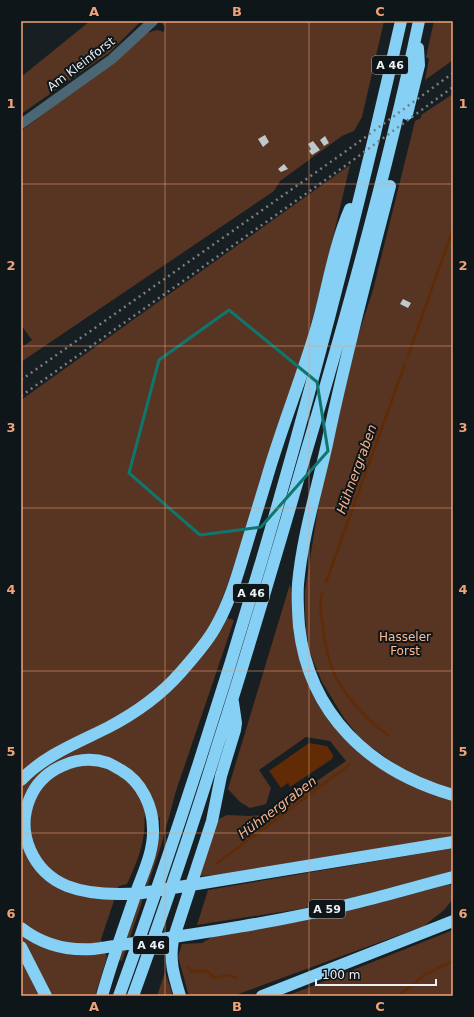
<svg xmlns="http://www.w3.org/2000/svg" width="474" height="1017" font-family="'DejaVu Sans',sans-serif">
	<rect width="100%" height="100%" fill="#181f23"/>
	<path fill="#573522" d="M90,21H141L110,52L21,114V77Z
		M160,21H384L362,117L354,131L342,136L280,181L274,191L21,362V348L32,340L21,325V131L119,57L146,33L157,30L164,32L165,27Z
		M434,21H453V60L425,80L429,59L426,57Z
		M453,94V789L436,785L404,770L362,741L344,718L322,682L310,653L306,630L305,611V591L319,502L355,345L373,290L415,121L421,118V115Z
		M350,165L324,276L302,357L236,562L216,615L234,620L176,791L161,846L122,961L118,960L157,846L160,830V818L145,813C144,819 145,825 144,832C142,850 135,867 127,884L119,886L101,939L107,957L95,996H21V400Z
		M290,584L293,600L294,620L337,729L453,800V837L227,874L199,876L219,819L227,815L250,816L263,815L272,812L346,761L330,741L306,737L259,770L271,788L266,804L250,808L240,802L228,789Z
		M453,848V871L351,898L300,909L197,925L208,890Z
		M450,884L453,891V899L444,910L424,926L233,996H189L178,957L182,944L202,943L217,934L368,906Z
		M453,930V996H287Z
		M165,972L173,996H157Z"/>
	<path fill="#602b05" d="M309,743L327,746L333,755L332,759L290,787L288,783L281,788L269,771Z"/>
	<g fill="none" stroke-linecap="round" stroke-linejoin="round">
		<path stroke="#602b05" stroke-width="2.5" d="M408,356L453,229
			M326,582L405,364
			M322,593C319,605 321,615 323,627C325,644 330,668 339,683C352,704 369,721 388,735
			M216,864L349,765
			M188,967L190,971H206L215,978L230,975L236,978
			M398,996L426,974L453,961"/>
	</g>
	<path fill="#bfc8cd" d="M265,135L269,142L263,147L258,139Z
		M325,136L329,143L324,146L320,140Z
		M313,141L320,150L312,155L309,151L311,149L308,144Z
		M284,164L288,169L281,172L278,169Z
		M403,299L411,303L408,308L400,304Z"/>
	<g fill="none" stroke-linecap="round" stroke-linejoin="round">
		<path stroke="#4b6776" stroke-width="10" d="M21,124L112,59L153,21"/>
		<path stroke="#85d0f4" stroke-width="12" d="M407,114L419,65L418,48
			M390,186C368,272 345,357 327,444C317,489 302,538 298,584C297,598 298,612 299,626C309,715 370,771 453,795
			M21,780C45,755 77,743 107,728C134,714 161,695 181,672C193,658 206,644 215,628C229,604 237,577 245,550C252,527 259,504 266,481C281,428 302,378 317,326C328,287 334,246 350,209
			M21,928C43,945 66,951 93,949C182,936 273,924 359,902C391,894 422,885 453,877
			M21,947L46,996
			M102,996C112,960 125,925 137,890C144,871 154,850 153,829C153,807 142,782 121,770C117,768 113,765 108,763C78,753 42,769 30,798C15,833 33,872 67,886C90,895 117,895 142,893L453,842
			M119,996C234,678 327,351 401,21
			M133,996C163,913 192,829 218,744C249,649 277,552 305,456C348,312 388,168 419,21
			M180,996C174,976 169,961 173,940L212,821L221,776L235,730L236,723L233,702
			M262,996L453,921"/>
		<path stroke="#787e81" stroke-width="2.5" stroke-dasharray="2 4" stroke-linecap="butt" d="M21,380L349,149L453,73
			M21,396L345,166L453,87"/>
	</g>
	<path fill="none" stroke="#0f766e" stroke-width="3" stroke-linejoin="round" d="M229,310L317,382L328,451L261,527L200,535L129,473L159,360Z"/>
	<path fill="none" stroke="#efa378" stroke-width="1" stroke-opacity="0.55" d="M165,21V996M309,21V996M21,184H453M21,346H453M21,508H453M21,671H453M21,833H453"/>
	<g text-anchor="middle" stroke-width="4" stroke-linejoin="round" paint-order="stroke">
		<g fill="#0f1619" stroke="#aaafb2" stroke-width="1">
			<rect x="372" y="56" width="36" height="18" rx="3"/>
			<rect x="233" y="584" width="36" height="18" rx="3"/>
			<rect x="309" y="900" width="36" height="18" rx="3"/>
			<rect x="133" y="936" width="36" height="18" rx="3"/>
		</g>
		<g font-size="11" font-weight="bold" fill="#ecf0f3">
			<text x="390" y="69">A 46</text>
			<text x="251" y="597">A 46</text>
			<text x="327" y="913">A 59</text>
			<text x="151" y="949">A 46</text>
		</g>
		<g font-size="12" fill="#ecf0f3" stroke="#0f1619">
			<text transform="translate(81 64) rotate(-37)" y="4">Am Kleinforst</text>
		</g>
		<g font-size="12" fill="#ffb993" stroke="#0f1619">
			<text x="405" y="641">Hasseler<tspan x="405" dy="14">Forst</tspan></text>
		</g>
		<g font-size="13" font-style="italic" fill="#f9b38d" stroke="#0f1619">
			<text transform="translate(356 469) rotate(-70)" y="5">Hühnergraben</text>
			<text transform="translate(277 807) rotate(-37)" y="5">Hühnergraben</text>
		</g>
	</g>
	<rect width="474" height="1017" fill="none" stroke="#0f1619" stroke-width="44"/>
	<path d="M316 979v6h120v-6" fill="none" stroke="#ecf0f3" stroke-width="2"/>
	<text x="322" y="979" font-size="12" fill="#ecf0f3" stroke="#0f1619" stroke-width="3" paint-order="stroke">100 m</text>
	<rect x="22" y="22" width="430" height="973" fill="none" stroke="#efa378" stroke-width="1.5"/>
	<g font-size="13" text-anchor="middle" font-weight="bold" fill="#efa378">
		<text x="94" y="16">A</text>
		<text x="237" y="16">B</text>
		<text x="380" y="16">C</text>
		<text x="11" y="108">1</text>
		<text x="463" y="108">1</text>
		<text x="11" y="270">2</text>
		<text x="463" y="270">2</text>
		<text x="11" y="432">3</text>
		<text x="463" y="432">3</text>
		<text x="11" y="594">4</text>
		<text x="463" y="594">4</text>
		<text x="11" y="756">5</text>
		<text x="463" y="756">5</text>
		<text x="11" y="918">6</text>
		<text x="463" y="918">6</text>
		<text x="94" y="1011">A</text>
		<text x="237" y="1011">B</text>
		<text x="380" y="1011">C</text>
	</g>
</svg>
